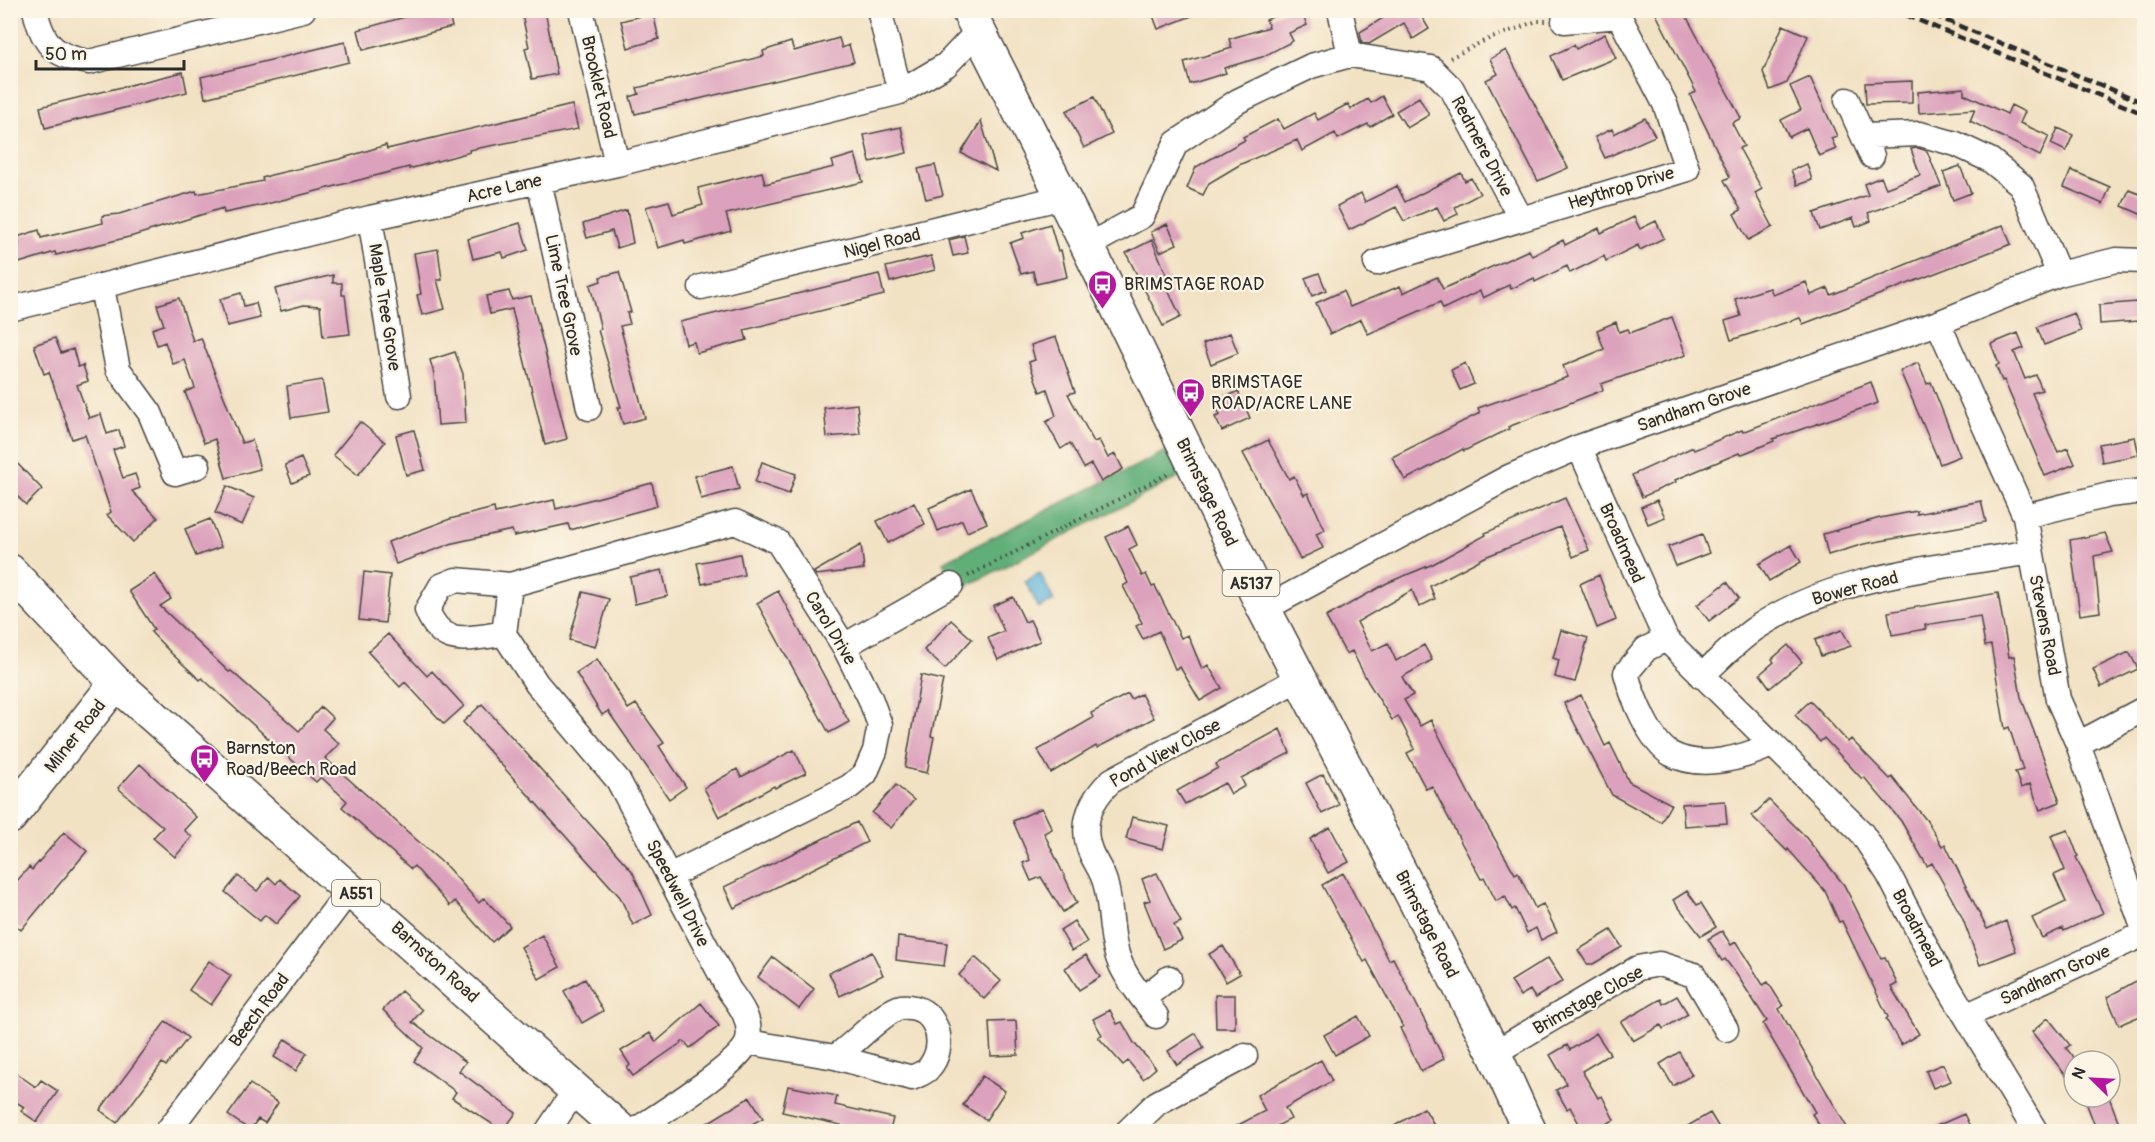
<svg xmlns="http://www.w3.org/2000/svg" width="2155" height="1142" font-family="Pangolin,sans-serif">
	<rect width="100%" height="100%" fill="#fcf5e5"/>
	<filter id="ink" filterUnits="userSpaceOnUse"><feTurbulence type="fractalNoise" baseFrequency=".0167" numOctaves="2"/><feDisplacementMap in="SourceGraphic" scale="12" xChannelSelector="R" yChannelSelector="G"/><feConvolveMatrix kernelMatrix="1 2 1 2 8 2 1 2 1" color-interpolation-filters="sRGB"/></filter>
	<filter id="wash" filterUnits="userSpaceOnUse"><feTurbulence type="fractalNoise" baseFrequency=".008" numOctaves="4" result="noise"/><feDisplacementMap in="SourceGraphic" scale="24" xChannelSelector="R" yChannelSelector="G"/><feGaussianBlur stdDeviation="1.35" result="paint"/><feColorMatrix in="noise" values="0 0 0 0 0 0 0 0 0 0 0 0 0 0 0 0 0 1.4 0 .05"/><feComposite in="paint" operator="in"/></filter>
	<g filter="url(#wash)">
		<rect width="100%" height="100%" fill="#f2e2c4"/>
		<path fill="#61ae78" stroke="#466c52" stroke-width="1.5" d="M1178,445L1191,471L959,590L943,562Z"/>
		<path fill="#5fb5dc" stroke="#457084" stroke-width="1.5" d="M1040,573L1054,601L1039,608L1025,581Z"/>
		<g id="blocks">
			<path fill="#dca1bc" d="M430,10H448L452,27L363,50L358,30Z
				M521,10H545L557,74L532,79L525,48L529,47Z
				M1151,10H1202V12L1158,29Z
				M1287,10H1300L1307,25L1289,33L1293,41L1262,57L1224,68L1226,73L1190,84L1184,62L1232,48L1229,39L1269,27L1266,20Z
				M1396,10H1426L1420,14L1429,29L1413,39L1404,23L1369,44L1362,43L1360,32Z
				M1654,10H1683L1741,118L1732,123L1744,146L1739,148L1762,189L1755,193L1773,227L1748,240L1734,214L1741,210L1724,180L1730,177L1690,95L1696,92Z
				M653,13L659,39L628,48L621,21Z
				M1783,25L1808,36L1787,83L1770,90L1763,72Z
				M1605,34L1616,58L1562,80L1551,56L1574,45L1576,49Z
				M839,38L842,48L849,45L854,62L635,114L630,97L639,94L637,88L764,56L763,51L791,42L794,51Z
				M345,42L349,62L205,98L201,77Z
				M1506,50L1568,168L1538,181L1486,80L1498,74L1490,59Z
				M183,72L187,92L45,128L40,107Z
				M1810,77L1837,136L1831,138L1836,149L1819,156L1807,128L1789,137L1781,120L1801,110L1790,86Z
				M1912,81V103L1866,104L1865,83Z
				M1964,88V94L2007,114L2011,105L2025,112L2020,123L2049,136L2040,156L1970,121L1975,109L1919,113L1918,92Z
				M1382,96L1392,114L1370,127L1368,124L1338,139L1335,133L1302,151L1297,140L1241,164L1209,183L1203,195L1187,188L1196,167L1245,140L1243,137L1278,119L1284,129L1314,113L1318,120L1348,104L1351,109L1368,99L1371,103Z
				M1094,97L1112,134L1084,148L1066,111Z
				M1419,97L1429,115L1407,128L1396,111Z
				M572,105L578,129L469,150L470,152L409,169V167L263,205L224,213L223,208L133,236L56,255L55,252L19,263L13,246L19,244L17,237L39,230L41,238L103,223L102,216L119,214L196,191L197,194L263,181L262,178L271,175L340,159L386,145L387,149Z
				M1645,118L1655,136L1605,158L1595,137L1612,129L1614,134Z
				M981,121L996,171L961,153Z
				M901,127L907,153L870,162L864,135Z
				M2058,128L2073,135L2066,151L2051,144Z
				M1918,148L1927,151L1941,186L1868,213L1871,221L1856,227L1853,218L1820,230L1814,213L1868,195L1864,184L1881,177L1886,188L1920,175L1911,149Z
				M855,154L863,182L726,214L731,231L685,244L684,240L658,248L646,207L669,201L673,214L703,205L698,188L762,172L765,184L834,167L832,161Z
				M1807,164L1812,180L1797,185L1791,170Z
				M935,165L943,195L926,199L918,169Z
				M1960,166L1971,193L1953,200L1943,172Z
				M2071,170L2110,187L2103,204L2064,187Z
				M1461,173L1465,181L1471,178L1480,194L1455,207L1458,214L1444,221L1437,207L1404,221L1396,207L1349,230L1337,206L1361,193L1365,202L1397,186L1405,202Z
				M2129,190L2145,196V216L2122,206Z
				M627,210L633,243L617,248L612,231L587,238L583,224Z
				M1634,217L1640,229L1656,221L1664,238L1640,250L1638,245L1606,261L1604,256L1570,273L1567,266L1535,282L1534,278L1511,289L1509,285L1483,298L1480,291L1443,309L1440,302L1368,334L1361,319L1330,334L1316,303L1343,291L1350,307L1400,286L1403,293L1437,277L1443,289L1529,250L1532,256L1563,240L1565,245L1599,228L1601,233Z
				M520,223L528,250L504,258L502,252L473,259L468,239Z
				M1050,224L1058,251L1061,250L1067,277L1036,284L1033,271L1021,274L1010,243L1024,238L1022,233Z
				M1167,224L1177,244L1160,252L1151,232Z
				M2003,225L2011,244L1803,324L1800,318L1731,340L1725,321L1741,316L1735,299L1770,288L1773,295L1806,282L1811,295L1828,288L1831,295Z
				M964,236L968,253L953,256L949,240Z
				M1152,240L1171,286L1167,288L1181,317L1163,326L1126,253Z
				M438,249L442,280H437L445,309L422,315L417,295L421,294L414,253Z
				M931,256L935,270L890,282L886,267Z
				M619,272L631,312L627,313L630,324L620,326L645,418L623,424L618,407H621L598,330L601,329L590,285L601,281L600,277Z
				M1319,273L1326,290L1312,296L1305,278Z
				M879,274L884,295L744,330L747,340L697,353L694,342L686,344L680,322Z
				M333,275V283H342V295H345L350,334L323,337L320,306L304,305L281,311L275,289Z
				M509,291L512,300L531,296L567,439L545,445L512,309L490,314L486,296Z
				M241,293L244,306L256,303L260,318L227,326L220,299Z
				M179,298L193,341L201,338L242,443L252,440L260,469L226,478L215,439L204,443L185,392L195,388L185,360L173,364L165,342L157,345L152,329L164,325L157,305Z
				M2137,302L2138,321L2100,324L2099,305Z
				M2074,313L2081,331L2044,345L2037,327Z
				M1672,317L1686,355L1601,384L1603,390L1508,427L1509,429L1464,451L1463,449L1405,480L1392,457L1480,413L1478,408L1568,377L1563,366L1604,349L1597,330L1616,322L1619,332L1628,329L1630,333Z
				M1230,333L1238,353L1211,364L1203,344Z
				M2018,333L2024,348L2014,352L2025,379L2036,375L2042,390L2032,393L2049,433L2058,452L2068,448L2075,464L2045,476L2004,380L2002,381L1996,366L1999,364L1991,344Z
				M1056,337L1075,392L1068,394L1094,442L1099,440L1108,458L1115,454L1123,469L1101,482L1091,464L1084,468L1070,443L1061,449L1046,422L1056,416L1047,389L1040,392L1029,362L1035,360L1031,345Z
				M55,338L61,353L73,349L78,367L83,365L88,381L77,385L89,418L101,414L107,434L119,430L124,446L113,450L123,478L135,474L140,488L132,491L158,518L133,542L107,515L111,512L85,435L72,439L49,372L44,374L34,345Z
				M455,352L463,374L466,423L438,425L434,374L430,360Z
				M1465,363L1474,384L1460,390L1451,370Z
				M1918,363L1927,384L1931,382L1960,456L1940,464L1900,371Z
				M322,380L328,412L291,418L287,386Z
				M1871,382L1878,403L1773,439L1774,441L1740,455L1739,453L1675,480L1676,482L1642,497L1632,475L1693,447L1694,450L1742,430L1743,432Z
				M1238,391L1250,418L1222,431L1215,417L1220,415L1214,403Z
				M857,404L860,434L827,437L824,408Z
				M360,422L385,442L358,475L333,455Z
				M414,430L425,470L406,475L396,435Z
				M2135,437L2139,455L2102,462L2099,444Z
				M1268,440L1289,479L1294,476L1304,495L1308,493L1325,530L1316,534L1323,548L1300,559L1243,453Z
				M10,456L42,489L26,505L10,489Z
				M301,458L309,476L292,483L285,465Z
				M762,462L796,474L789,494L755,482Z
				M733,466L739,489L701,499L695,476Z
				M652,483L657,506L570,530L568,524L514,536L512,530L453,543L396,564L388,542L450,519L494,508L495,513L554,500L556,509Z
				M227,486L254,498L242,525L215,513Z
				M971,489L987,523L967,532L962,520L938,531L929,508Z
				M1565,498L1589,550L1573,557L1560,527L1485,557L1430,586L1435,599L1419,607L1412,590L1357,622L1372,651L1388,643L1396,661L1424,645L1432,660L1402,677L1413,695L1404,700L1420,726L1431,720L1471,798L1515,874L1518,872L1535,908L1543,904L1557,932L1541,940L1536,928L1527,933L1515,908L1512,910L1505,896L1496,901L1484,877L1481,879L1462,844L1432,786L1426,789L1407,753L1415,749L1398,716L1392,720L1368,682L1352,651L1346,654L1326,617L1387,583L1433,564L1486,535L1485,533Z
				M1657,500L1665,517L1648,524L1641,507Z
				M1981,501L1986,522L1864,544L1828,555L1823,534L1880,518L1917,511V514Z
				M914,503L925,524L888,543L877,521Z
				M210,519L221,547L196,556L185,529Z
				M1128,526L1137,545L1129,549L1142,576L1146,574L1152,587L1155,586L1181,638L1188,635L1202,669L1208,665L1222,688L1200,701L1180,667L1175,669L1159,631L1143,639L1136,626L1142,623L1123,586L1128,583L1106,537Z
				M2105,533L2113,552L2094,556L2100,612L2080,615L2070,540Z
				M1702,534L1709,553L1676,566L1668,547Z
				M861,545L864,569L816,575L814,572Z
				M1791,545L1801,562L1769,581L1759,564Z
				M740,554L744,575L702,584L697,563Z
				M662,570L668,596L635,604L630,577Z
				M364,572L390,575L385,623L359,620Z
				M155,574L171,599L160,606L229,672L231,671L299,731L321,707L333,718L323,729L339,744L325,758L447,867L479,903L484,898L510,926L492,942L455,901L450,906L414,866L411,869L342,807L347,801L321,777L316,782L202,678L200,680L171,653L151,632L154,629L129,591Z
				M1599,575L1616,620L1597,628L1580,584Z
				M1727,582L1739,598L1709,621L1697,605Z
				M778,591L849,722L829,733L757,603Z
				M583,592L609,599L595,647L569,640Z
				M1998,593L2009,657L2014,656L2021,697L2060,802L2040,810L2030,784L2021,788L2015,772L2023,770L2009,727L2005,729L1991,645L1985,646L1980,616L1925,625L1926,629L1892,635L1888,612Z
				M1013,597L1025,622L1030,620L1040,641L998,660L988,638L1004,631L993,606Z
				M951,620L972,639L945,669L924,650Z
				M1561,630L1588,638L1575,682L1555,677L1559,660L1553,658Z
				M1842,630L1851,646L1821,656L1815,640Z
				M388,634L427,676L432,671L464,706L444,724L405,682L400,687L368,652Z
				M1788,645L1802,662L1770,688L1760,674L1774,662L1772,659Z
				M2129,652L2138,669L2101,687L2093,669Z
				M597,659L628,709L636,704L664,743L659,746L686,787L669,799L608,711L602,715L576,673Z
				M921,675L943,680L931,736L934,737L927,773L905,768Z
				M1128,694L1131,699L1141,694L1154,718L1097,748L1096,746L1051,773L1038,750L1093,718L1091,713Z
				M1581,695L1605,746L1610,743L1629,782L1671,804L1661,822L1612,795L1564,703Z
				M1810,701L1848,742L1851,739L1890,779L1892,777L1927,821L1942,846L1945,844L1987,929L2006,921L2016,951L1980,965L1962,917L1932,863L1927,866L1901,821L1864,777L1862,779L1824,738L1820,742L1795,715Z
				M482,704L632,871L652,915L633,925L620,897L463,722Z
				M1280,729L1290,753L1241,778L1245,786L1231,794L1225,783L1185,804L1177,791L1218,768L1216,764Z
				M794,750L806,773L775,788L774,786L719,817L704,788L737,769L741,777Z
				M140,764L196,817L184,830L192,837L175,857L153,838L163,827L118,788Z
				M1323,774L1339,805L1322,814L1306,783Z
				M896,785L914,800L891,828L872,813Z
				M1769,800L1803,834L1844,885L1881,958L1885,957L1897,984L1891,987L1919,1034L1901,1045L1886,1019L1888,1017L1842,921L1839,922L1825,891L1788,849L1787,851L1752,816Z
				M1725,801L1727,823L1684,826L1682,804Z
				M1042,808L1052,829L1044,833L1077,903L1063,912L1041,877L1031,881L1023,863L1030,860L1013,821Z
				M1132,817L1169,826L1163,849L1126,839Z
				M857,822L867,842L734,908L724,887Z
				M1330,827L1349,862L1328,873L1310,839Z
				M2068,830L2078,856L2076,857L2103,913L2064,931L2063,928L2042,938L2032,918L2066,902L2054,875L2065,870L2051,836Z
				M64,832L87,851L21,930L10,921V889L29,867L32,870Z
				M1157,873L1181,922L1174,925L1182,940L1163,949L1144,902L1150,900L1142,879Z
				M1343,873L1389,960L1393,958L1444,1059L1421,1071L1400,1028L1403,1027L1367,960L1364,962L1322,885Z
				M238,876L257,891L269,877L276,884L280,879L300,896L276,924L265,915L260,921L225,892Z
				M1687,891L1697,905L1701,903L1716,927L1701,936L1673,900Z
				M1074,921L1087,942L1072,951L1060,930Z
				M1611,930L1622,947L1593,964H1587L1578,950Z
				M1722,931L1731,945L1736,942L1763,985L1768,982L1783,1006L1779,1009L1849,1131H1823L1812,1114L1815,1112L1763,1024L1767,1021L1737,975L1725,959L1722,961L1708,939Z
				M542,935L560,967L539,979L521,947Z
				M898,937L947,943L944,966L896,960Z
				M1223,946L1240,974L1226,982L1209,954Z
				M872,952L883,975L840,996L829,973Z
				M1086,955L1100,977L1079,990L1065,968Z
				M773,957L814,989L799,1009L758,977Z
				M975,957L1001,981L984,999L959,975Z
				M1548,958L1563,981L1535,998L1530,990L1520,996L1511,981Z
				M209,961L231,976L211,1005L189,990Z
				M2145,976V1014L2119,1025L2107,997Z
				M585,979L603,1011L582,1023L564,991Z
				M401,991L422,1010L412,1022L466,1062L459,1071L516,1113L503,1131L452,1098L456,1092L414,1061L423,1048L383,1010Z
				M1215,995H1235V1028H1216Z
				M1677,996L1688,1014L1663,1029L1661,1025L1633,1041L1621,1022L1661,999L1663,1004Z
				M701,1003L719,1026L690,1048L684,1041L633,1076L627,1068L630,1065L621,1051L650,1033L656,1042Z
				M1110,1010L1117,1024L1122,1022L1134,1043L1156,1068L1143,1079L1128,1061L1123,1065L1098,1037L1102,1035L1093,1019Z
				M1358,1016L1369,1036L1335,1055L1324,1035Z
				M2048,1018L2070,1045L2066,1048L2074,1058V1086L2032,1032Z
				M166,1021L188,1038L166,1066L162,1063L117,1123L100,1110Z
				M1016,1021L1018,1055L991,1056L989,1022Z
				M1196,1033L1204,1048L1177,1065L1168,1051Z
				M1596,1033L1610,1054L1582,1071L1598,1098L1602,1096L1614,1120L1592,1131H1583L1570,1107L1567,1109L1556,1090L1567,1084L1550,1055L1567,1045L1570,1050Z
				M285,1039L307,1053L296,1071L274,1057Z
				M1679,1052L1692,1075L1673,1086L1660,1064Z
				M1321,1060L1332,1081L1285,1108L1291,1119L1267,1131H1227L1265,1111L1257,1095Z
				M1943,1064L1951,1081L1933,1088L1926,1071Z
				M10,1069L36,1087L41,1080L58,1091L37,1122L21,1111L24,1107L10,1098Z
				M982,1076L1005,1091L986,1120L963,1105Z
				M250,1084L278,1103L265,1123L258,1119L250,1130L228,1115Z
				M788,1086L837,1096L835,1105L893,1118L890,1131H839L841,1125L782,1112Z
				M750,1097L763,1118L739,1131H694Z
				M2084,1097H2109L2122,1131H2097Z
				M1424,1108L1438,1131H1386Z
				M1710,1113L1721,1131H1679Z
				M1964,1114L1972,1131H1925Z"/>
		</g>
	</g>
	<g filter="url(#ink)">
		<use href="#blocks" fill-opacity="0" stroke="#494642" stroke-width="1.5"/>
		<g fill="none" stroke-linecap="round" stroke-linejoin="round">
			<defs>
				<path id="street" d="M35,10C43,45 54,56 89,62L303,10
					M581,10L617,164
					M879,10L900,92
					M1340,10L1350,55
					M1847,100L1872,156
					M1864,136L1920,134L1956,144L1990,160L2021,185L2059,274
					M539,181L589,408
					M370,218L399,396
					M1087,246L1142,216L1176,143L1238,101L1311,66L1350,55L1431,68L1452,89L1521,219
					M1376,263L1687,169L1665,104L1619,16L1564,21
					M701,287L1063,197
					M102,288L118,369L150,413L175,473L198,466
					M10,309L370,218L617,164L900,92L946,65L979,30
					M1938,323L2025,516L2058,699L2078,744L2144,930
					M1579,447L1666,639L1861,832L1889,875L1941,975L2036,1132
					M2025,516L2109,495L2144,491
					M510,585L504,634L537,684L618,780L729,990C740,1005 752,1020 748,1040C743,1063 655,1117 633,1132
					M1264,609L1509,477L1579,447L1938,323L2059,274L2116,260L2144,261
					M504,634C468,637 443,650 427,610L441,586L456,580L510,585L735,522L778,542L844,646L870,698L880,725L875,751L865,774L849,787L669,876
					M1666,639L1646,649L1626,673C1632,696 1650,742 1671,754C1701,770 1743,758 1771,745
					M844,646L951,585
					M1701,676C1719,660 1736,642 1756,628C1836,574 1939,568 2031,552
					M2078,744L2144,709
					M1144,998L1169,978
					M1156,1016C1145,1001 1130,984 1122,967C1109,941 1113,909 1105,882C1102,871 1095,862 1091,853C1079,824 1091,799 1112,780L1300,678
					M1966,1016L2144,934
					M748,1042L835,1057L912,1078C917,1075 925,1073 928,1069C950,1045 936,1003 901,1007C885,1010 851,1047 835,1057
					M1494,1053L1638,968L1659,964L1694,975L1726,1029
					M167,1132L351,888
					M547,1132L576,1089
					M1127,1132L1157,1103L1245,1056"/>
				<path id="secondary" d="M10,817L116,683"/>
				<path id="primary" d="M968,10L1084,239L1264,609L1494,1053L1530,1132
					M10,571L116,683L623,1132"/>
			</defs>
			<use href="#street" stroke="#494642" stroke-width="27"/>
			<use href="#secondary" stroke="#494642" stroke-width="36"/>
			<use href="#primary" stroke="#494642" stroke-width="36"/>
			<path stroke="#494642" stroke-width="4" stroke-dasharray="1.5 4.5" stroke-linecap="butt" d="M1450,58L1486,40L1537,21H1546
				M968,576L1170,473"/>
			<use href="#street" stroke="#fff" stroke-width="24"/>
			<use href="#secondary" stroke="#fff" stroke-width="33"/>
			<use href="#primary" stroke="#fff" stroke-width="33"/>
			<path stroke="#2b2b2b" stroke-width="4.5" stroke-dasharray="9 4.5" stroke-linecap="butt" d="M1894,10L2144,114
				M1921,10L2144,103"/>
		</g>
	</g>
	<defs>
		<symbol id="bus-pin" viewBox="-11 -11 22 30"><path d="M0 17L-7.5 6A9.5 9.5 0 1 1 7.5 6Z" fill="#b5179e" stroke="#fcf5e5"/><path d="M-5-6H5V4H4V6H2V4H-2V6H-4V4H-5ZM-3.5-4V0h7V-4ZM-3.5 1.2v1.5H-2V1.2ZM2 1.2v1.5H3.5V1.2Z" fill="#fff"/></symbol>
	</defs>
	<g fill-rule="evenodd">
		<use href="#bus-pin" x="1086" y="268" width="33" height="45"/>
		<use href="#bus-pin" x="1174" y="376" width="33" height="45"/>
		<use href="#bus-pin" x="188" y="742" width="33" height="45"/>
	</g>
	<g text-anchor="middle" stroke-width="4.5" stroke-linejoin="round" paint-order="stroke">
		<g fill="#fcf5e5" stroke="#6a6863" stroke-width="1.5">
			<rect x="1222.5" y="570" width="57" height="26" rx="4.5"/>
			<rect x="332" y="880" width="48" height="26" rx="4.5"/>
		</g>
		<g font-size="16" font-weight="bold" fill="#2b2b2b">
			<text x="1251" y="589">A5137</text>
			<text x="356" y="899">A551</text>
		</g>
		<g font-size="18" fill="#2b2b2b" stroke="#fcf5e5">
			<text transform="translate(599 87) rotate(77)" y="6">Brooklet Road</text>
			<text transform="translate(1482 146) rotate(62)" y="6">Redmere Drive</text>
			<text transform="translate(504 188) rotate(-13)" y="6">Acre Lane</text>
			<text transform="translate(1621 188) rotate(-17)" y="6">Heythrop Drive</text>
			<text transform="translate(882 243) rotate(-14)" y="6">Nigel Road</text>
			<text transform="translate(564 295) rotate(78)" y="6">Lime Tree Grove</text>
			<text transform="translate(385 307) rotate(81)" y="6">Maple Tree Grove</text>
			<text transform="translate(1694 407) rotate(-19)" y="6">Sandham Grove</text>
			<text transform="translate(1207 492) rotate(64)" y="6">Brimstage Road</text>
			<text transform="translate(1622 543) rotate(66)" y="6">Broadmead</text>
			<text transform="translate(1855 588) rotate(-15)" y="6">Bower Road</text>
			<text transform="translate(2045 625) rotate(79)" y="6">Stevens Road</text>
			<text transform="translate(831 628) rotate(59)" y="6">Carol Drive</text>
			<text transform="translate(75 736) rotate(-52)" y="6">Milner Road</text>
			<text transform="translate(1165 753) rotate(-29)" y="6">Pond View Close</text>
			<text transform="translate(678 893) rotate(63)" y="6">Speedwell Drive</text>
			<text transform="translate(1427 924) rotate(63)" y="6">Brimstage Road</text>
			<text transform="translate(1917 928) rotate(62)" y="6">Broadmead</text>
			<text transform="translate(435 962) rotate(42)" y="6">Barnston Road</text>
			<text transform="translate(2055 975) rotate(-25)" y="6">Sandham Grove</text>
			<text transform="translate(1588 1000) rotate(-29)" y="6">Brimstage Close</text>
			<text transform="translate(259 1010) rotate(-53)" y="6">Beech Road</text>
		</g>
		<g font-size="18" fill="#2b2b2b" stroke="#fcf5e5" text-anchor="start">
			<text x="1124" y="290">BRIMSTAGE ROAD</text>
			<text x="1211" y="388">BRIMSTAGE<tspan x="1211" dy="21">ROAD/ACRE LANE</tspan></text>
			<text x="226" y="754">Barnston<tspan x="226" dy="21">Road/Beech Road</tspan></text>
		</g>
	</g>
	<rect width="2155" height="1142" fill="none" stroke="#fcf5e5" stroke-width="36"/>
	<g transform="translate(2092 1079) rotate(294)"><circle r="28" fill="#fcf5e5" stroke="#a8a49b" stroke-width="1.5"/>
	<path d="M0-4.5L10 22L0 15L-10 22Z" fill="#b5179e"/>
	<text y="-9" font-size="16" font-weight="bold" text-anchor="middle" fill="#2b2b2b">N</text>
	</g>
	<path d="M36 60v9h148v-9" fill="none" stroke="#2b2b2b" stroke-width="3"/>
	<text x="45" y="60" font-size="18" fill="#2b2b2b" stroke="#fcf5e5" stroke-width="4.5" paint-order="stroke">50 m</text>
</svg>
